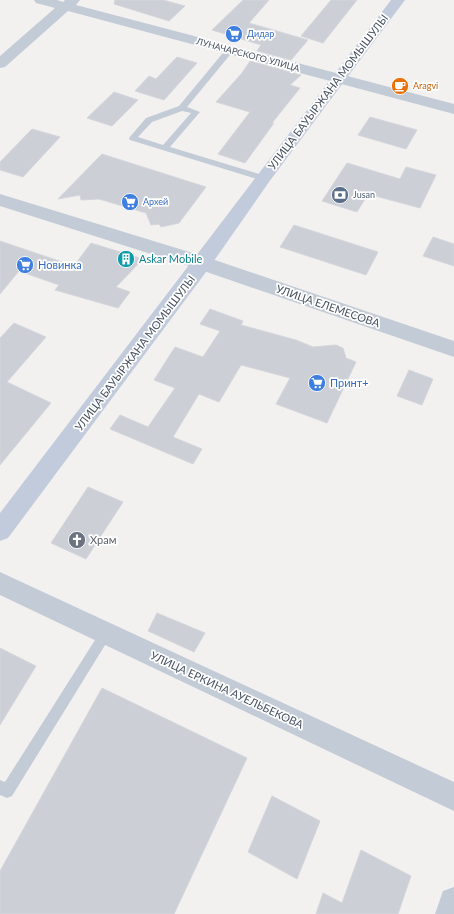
<svg xmlns="http://www.w3.org/2000/svg" width="454" height="914" font-family="Lato,sans-serif">
	<rect width="100%" height="100%" fill="#f3f1f0"/>
	<path fill="#cccfd6" stroke="#d4d6dc" d="M115,0H163L185,6L169,21L114,4Z
		M243,0H269L249,23L308,40L291,60L257,51L261,45L212,30Z
		M331,0H357L323,43L301,36Z
		M177,57L197,63L164,100L135,91L149,76L156,79Z
		M250,61L301,75L290,85L300,88L272,123H274L245,163L218,154L250,112L216,102L242,73Z
		M114,92L138,100L112,126L87,118Z
		M370,117L417,130L406,149L358,135Z
		M32,129L60,137L23,177L0,170V162Z
		M102,154L206,187L179,223L161,227L159,224L151,225L146,213L99,199L81,200L80,195L58,199Z
		M347,163L400,179L406,167L436,175L420,208L368,194L357,212L322,201Z
		M294,225L378,252L366,275L280,247Z
		M433,237L454,244V266L423,256Z
		M0,241L74,266L91,243L143,259L116,287L130,292L118,308L55,290L59,285L19,271L0,294Z
		M210,309L243,321L241,325L296,340L313,347L336,345L343,348L346,358L356,362L327,423L276,404L290,378L241,365L219,402L199,394L173,437L202,449L193,464L110,429L120,415L148,427L175,388L154,380L175,347L203,357L220,331L200,324Z
		M14,323L46,337L7,382L51,403L0,465V338Z
		M409,370L433,379L422,405L397,396Z
		M88,487L123,502L86,559L51,543Z
		M157,613L205,633L194,652L148,631Z
		M0,648L36,666L0,725Z
		M102,688L247,758L174,914H0V871Z
		M272,796L320,821L297,879L248,852Z
		M361,850L411,876L398,914H316L323,893L342,903Z"/>
	<g fill="none" stroke-linecap="round" stroke-linejoin="round">
		<path fill="#c3cbd6" fill-rule="evenodd" d="M227,48H233L234,50L187,107L200,112L170,147L266,176L267,178L266,180H260L130,140L129,138L146,118L179,106ZM182,111L191,113L163,145L138,137L152,122Z
			M106,627L110,629L112,633L110,637L12,796L7,798L0,795V780L5,782L102,629Z"/>
		<path fill="#c3cbd6" fill-rule="evenodd" d="M34,0H57L63,2L65,0H80L76,5L454,104V114L68,11L5,67L0,68V56L55,8L36,3Z
			M0,194L209,258L454,341V357L195,268L0,206Z
			M0,572L454,782V811L0,595Z
			M454,887V914H435L443,891Z"/>
		<path fill="#c2cbdb" fill-rule="evenodd" d="M391,0H405L269,182L209,268L8,538L0,541V513Z"/>
	</g>
	<defs>
		<symbol id="supermarket-disc" viewBox="-11 -11 22 22"><circle r="9.5" fill="#3f7fe0" stroke="#fff"/><path d="M-6-5.5h2.5l.6 2H6L4.5 2H-2.5L-4.4-4H-6ZM-1.5 3.2a1.3 1.3 0 1 0 .1 0ZM3 3.2a1.3 1.3 0 1 0 .1 0Z" fill="#fff"/></symbol>
		<symbol id="cafe-disc" viewBox="-11 -11 22 22"><circle r="9.5" fill="#e8710a" stroke="#fff"/><path d="M-5.5-4.5H6V0H3Q3 3.5 0 3.5H-2.5Q-5.5 3.5-5.5 0ZM3-3.2v2h1.7v-2ZM-6 4.5H4V6H-6Z" fill="#fff"/></symbol>
		<symbol id="bank-disc" viewBox="-11 -11 22 22"><circle r="9.5" fill="#5c6f8a" stroke="#fff"/><path d="M-6-4H6V4H-6ZM0-2.3a2.3 2.3 0 1 0 0 4.6a2.3 2.3 0 1 0 0-4.6Z" fill="#fff"/></symbol>
		<symbol id="building-disc" viewBox="-11 -11 22 22"><circle r="9.5" fill="#0f9aa8" stroke="#fff"/><path d="M-4-6H4V6H1V3H-1V6H-4ZM-2.5-4.3h1.7v1.8h-1.7ZM.8-4.3h1.7v1.8H.8ZM-2.5-1h1.7V.8h-1.7ZM.8-1h1.7V.8H.8Z" fill="#fff"/></symbol>
		<symbol id="church-disc" viewBox="-11 -11 22 22"><circle r="9.5" fill="#6b7280" stroke="#fff"/><path d="M-1.2-6h2.4v3.5h3.3v2.4h-3.3V6h-2.4V-.1h-3.3v-2.4h3.3Z" fill="#fff"/></symbol>
	</defs>
	<g fill-rule="evenodd">
		<use href="#supermarket-disc" x="224" y="24" width="20" height="20"/>
		<use href="#cafe-disc" x="390" y="76" width="20" height="20"/>
		<use href="#bank-disc" x="330" y="185" width="20" height="20"/>
		<use href="#supermarket-disc" x="120" y="192" width="20" height="20"/>
		<use href="#building-disc" x="116" y="249" width="20" height="20"/>
		<use href="#supermarket-disc" x="15" y="255" width="20" height="20"/>
		<use href="#supermarket-disc" x="307" y="373" width="20" height="20"/>
		<use href="#church-disc" x="67" y="530" width="20" height="20"/>
	</g>
	<g text-anchor="middle" stroke-width="3.5" stroke-linejoin="round" paint-order="stroke">
		<g font-size="9" fill="#366cbe" stroke="#fff" text-anchor="start">
			<text x="247" y="37">Дидар</text>
			<text x="143" y="205">Архей</text>
		</g>
		<g font-size="9" fill="#475160" stroke="#fff">
			<text transform="translate(248 55) rotate(15)" y="3">ЛУНАЧАРСКОГО УЛИЦА</text>
		</g>
		<g font-size="9" fill="#c56008" stroke="#fff" text-anchor="start">
			<text x="413" y="89">Aragvi</text>
		</g>
		<g font-size="9" fill="#4e5e75" stroke="#fff" text-anchor="start">
			<text x="353" y="198">Jusan</text>
		</g>
		<g font-size="11" fill="#475160" stroke="#fff">
			<text transform="translate(328 92) rotate(-53)" y="4">УЛИЦА БАУЫРЖАНА МОМЫШУЛЫ</text>
			<text transform="translate(328 306) rotate(19)" y="4">УЛИЦА ЕЛЕМЕСОВА</text>
			<text transform="translate(135 353) rotate(-53)" y="4">УЛИЦА БАУЫРЖАНА МОМЫШУЛЫ</text>
			<text transform="translate(227 690) rotate(25)" y="4">УЛИЦА ЕРКИНА АУЕЛЬБЕКОВА</text>
		</g>
		<g font-size="11" fill="#0d838f" stroke="#fff" text-anchor="start">
			<text x="139" y="263">Askar Mobile</text>
		</g>
		<g font-size="11" fill="#366cbe" stroke="#fff" text-anchor="start">
			<text x="38" y="269">Новинка</text>
			<text x="330" y="387">Принт+</text>
		</g>
		<g font-size="11" fill="#5b616d" stroke="#fff" text-anchor="start">
			<text x="90" y="544">Храм</text>
		</g>
	</g>
</svg>
